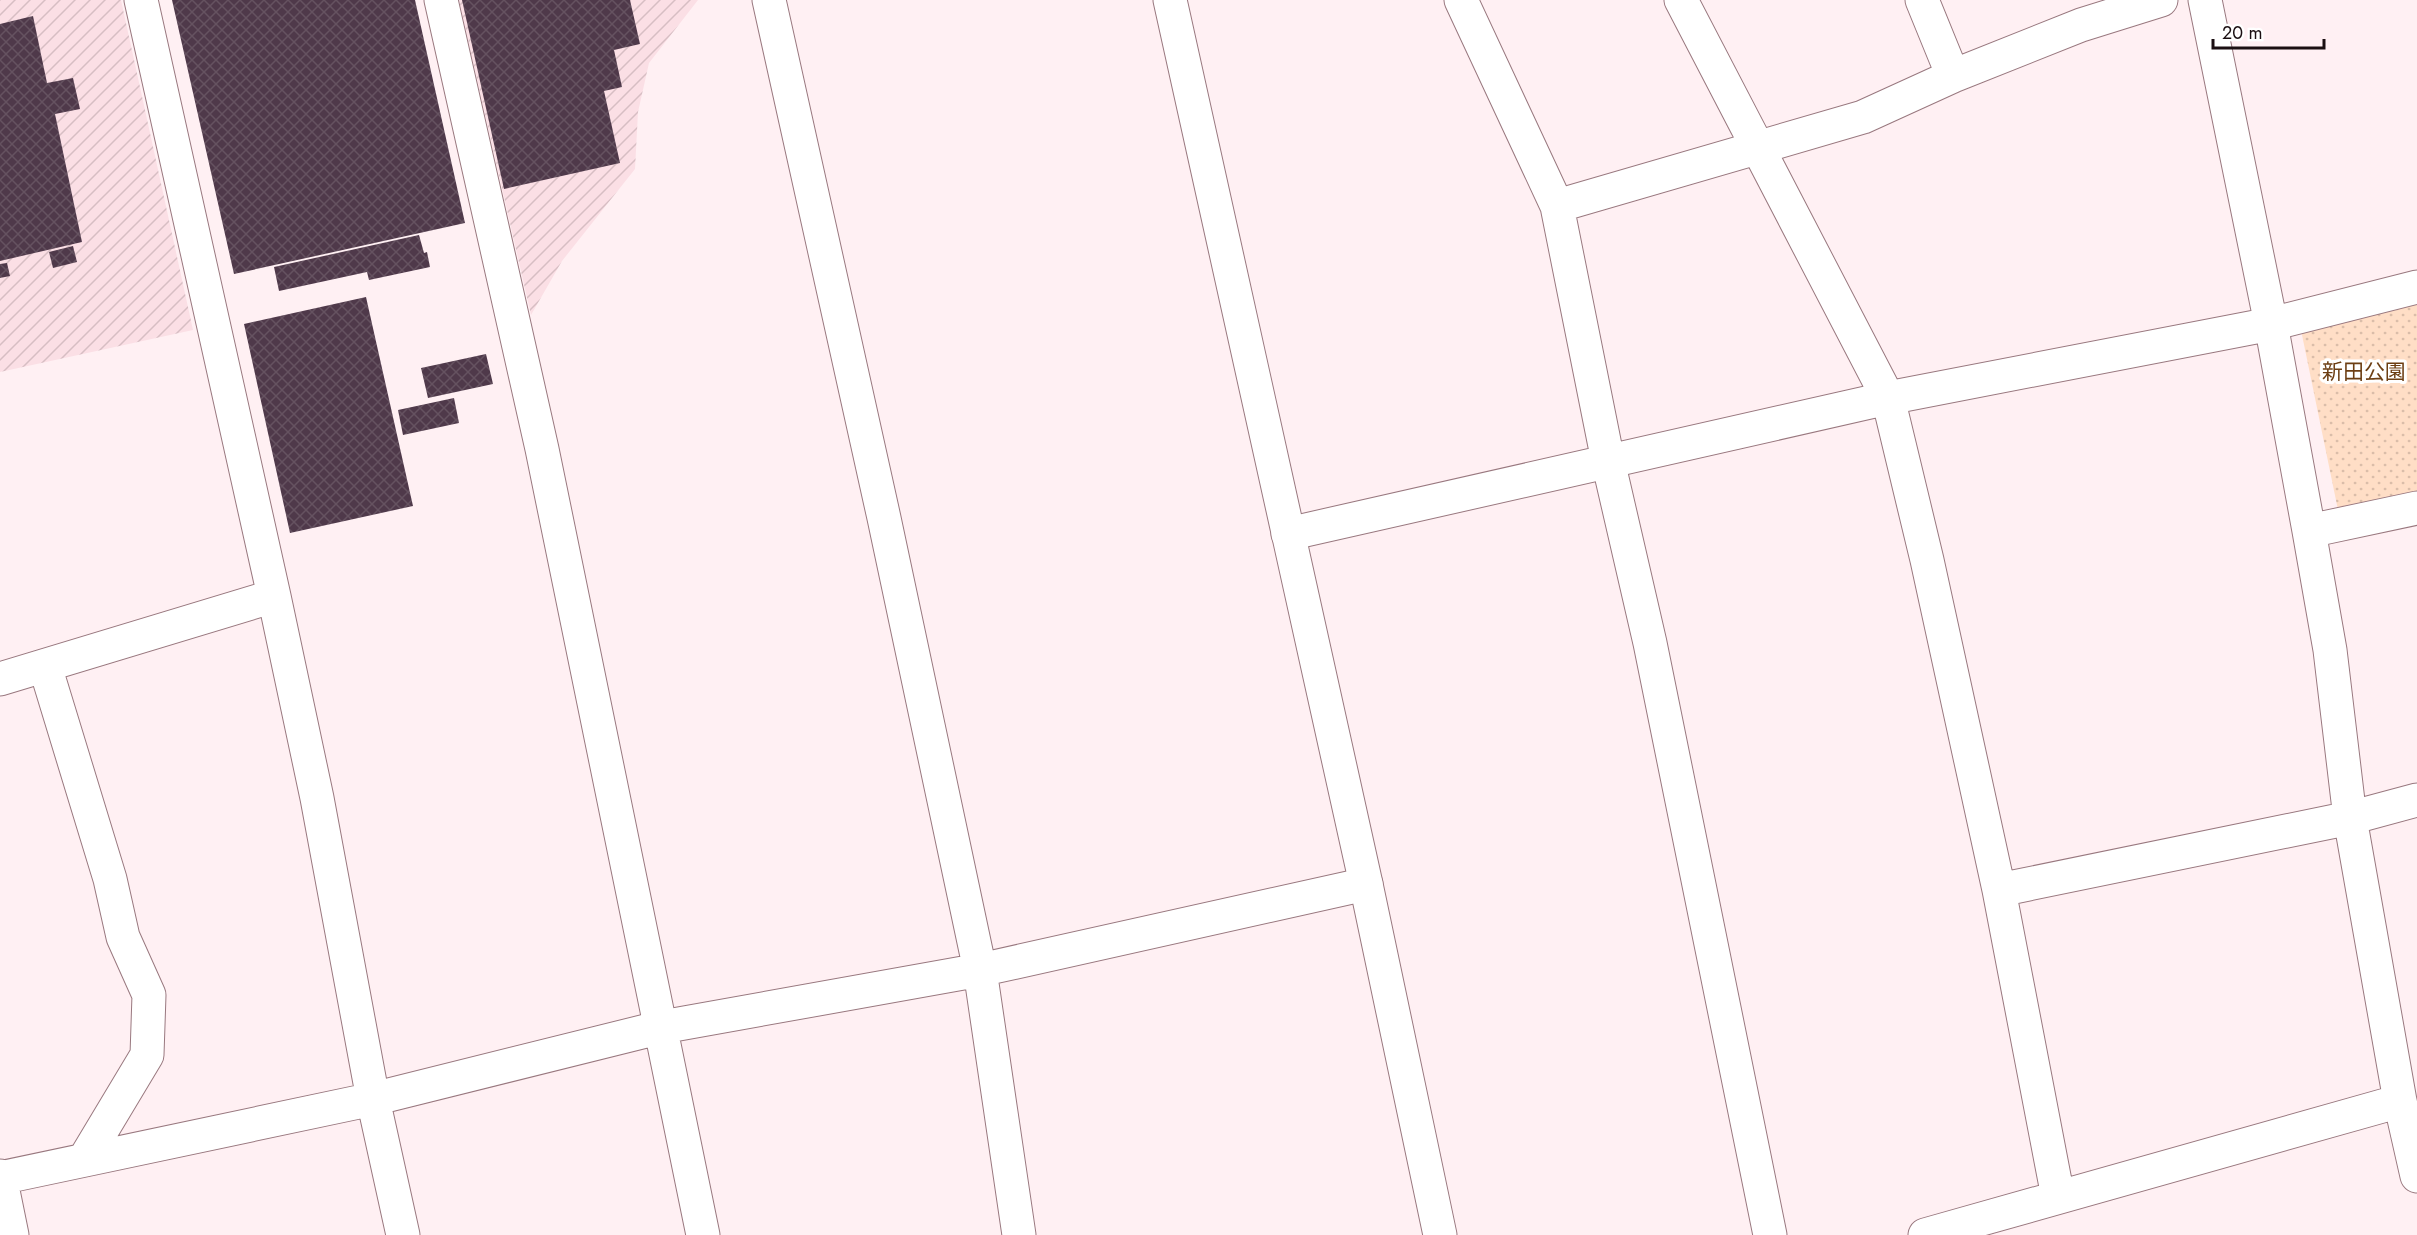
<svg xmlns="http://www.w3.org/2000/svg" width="2417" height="1235" font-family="Jost,'Noto Sans JP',sans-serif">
	<defs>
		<pattern id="industrial-furrows" width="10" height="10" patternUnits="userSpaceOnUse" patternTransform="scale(1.5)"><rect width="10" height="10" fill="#fbdfe5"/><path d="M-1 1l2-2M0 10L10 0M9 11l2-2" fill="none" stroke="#d7bec3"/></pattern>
		<pattern id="grass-dots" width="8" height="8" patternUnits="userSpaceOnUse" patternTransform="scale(1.5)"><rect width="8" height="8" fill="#ffdec6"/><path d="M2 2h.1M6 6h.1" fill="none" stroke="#dabda9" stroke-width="1.8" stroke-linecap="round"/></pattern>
		<pattern id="building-cross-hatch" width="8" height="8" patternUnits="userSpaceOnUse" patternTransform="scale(1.5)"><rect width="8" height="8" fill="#4f394a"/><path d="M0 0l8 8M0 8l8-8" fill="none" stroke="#655260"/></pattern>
	</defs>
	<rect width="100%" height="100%" fill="#fff0f3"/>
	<path fill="url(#industrial-furrows)" d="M0,0H121L193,330L0,372Z
		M459,0H698L649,63L638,112L635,169L562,261L531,315Z"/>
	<path fill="url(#grass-dots)" d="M2417,303V492L2338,510L2301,330Z"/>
	<path fill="url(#building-cross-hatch)" d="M172,0H415L465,223L234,274Z
		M462,0H630L640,44L614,50L622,87L604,91L620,163L504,189Z
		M33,16L47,83L73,78L80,109L55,114L82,242L0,261V24Z
		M419,235L424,253L427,252L430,267L369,280L367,272L279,291L274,267Z
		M73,246L77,262L53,268L49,252Z
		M7,263L10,276L0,278V264Z
		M366,297L413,506L290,533L244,324Z
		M486,354L493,384L428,398L421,368Z
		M454,398L459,423L403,435L398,410Z"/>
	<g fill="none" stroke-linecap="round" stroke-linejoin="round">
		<defs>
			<path id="street" d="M141,0L274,596L317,798L373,1099L403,1235
				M441,0L542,449L703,1235
				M769,0L884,518L980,970L1019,1235
				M1461,0L1557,206L1608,461L1650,643L1770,1235
				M1681,0L1888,398L1927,560L1999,890L2058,1197
				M1922,0L1953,76
				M2205,0L2271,324L2309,531L2330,650L2350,818L2400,1101L2417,1176
				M1557,206L1863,117L1953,76L2081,25L2161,0
				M2309,531L2417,508
				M1288,534L1888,398L2271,324L2417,287
				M45,666L110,879L123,937L149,995L147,1055L84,1160
				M0,679L274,596
				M1999,890L2350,818L2417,800
				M0,1176L12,1235
				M0,1178L373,1099L662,1027L980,970L1366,884
				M1925,1235L2400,1101"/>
			<path id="secondary" d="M1170,0L1366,884L1440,1235"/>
		</defs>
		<use href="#street" stroke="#99787f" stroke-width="35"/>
		<use href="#secondary" stroke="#99787f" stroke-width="35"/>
		<use href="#street" stroke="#fff" stroke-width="33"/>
		<use href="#secondary" stroke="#fff" stroke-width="33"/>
	</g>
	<g text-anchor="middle" stroke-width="6" stroke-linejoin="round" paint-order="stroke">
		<g font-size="21" fill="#6c3e13" stroke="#fff">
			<text x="2364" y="379">新田公園</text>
		</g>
	</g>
	<path d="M2213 39v9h111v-9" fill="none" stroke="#1b0f12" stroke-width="3"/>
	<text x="2222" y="39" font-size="18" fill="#1b0f12" stroke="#ffffff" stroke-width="4.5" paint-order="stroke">20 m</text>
</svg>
